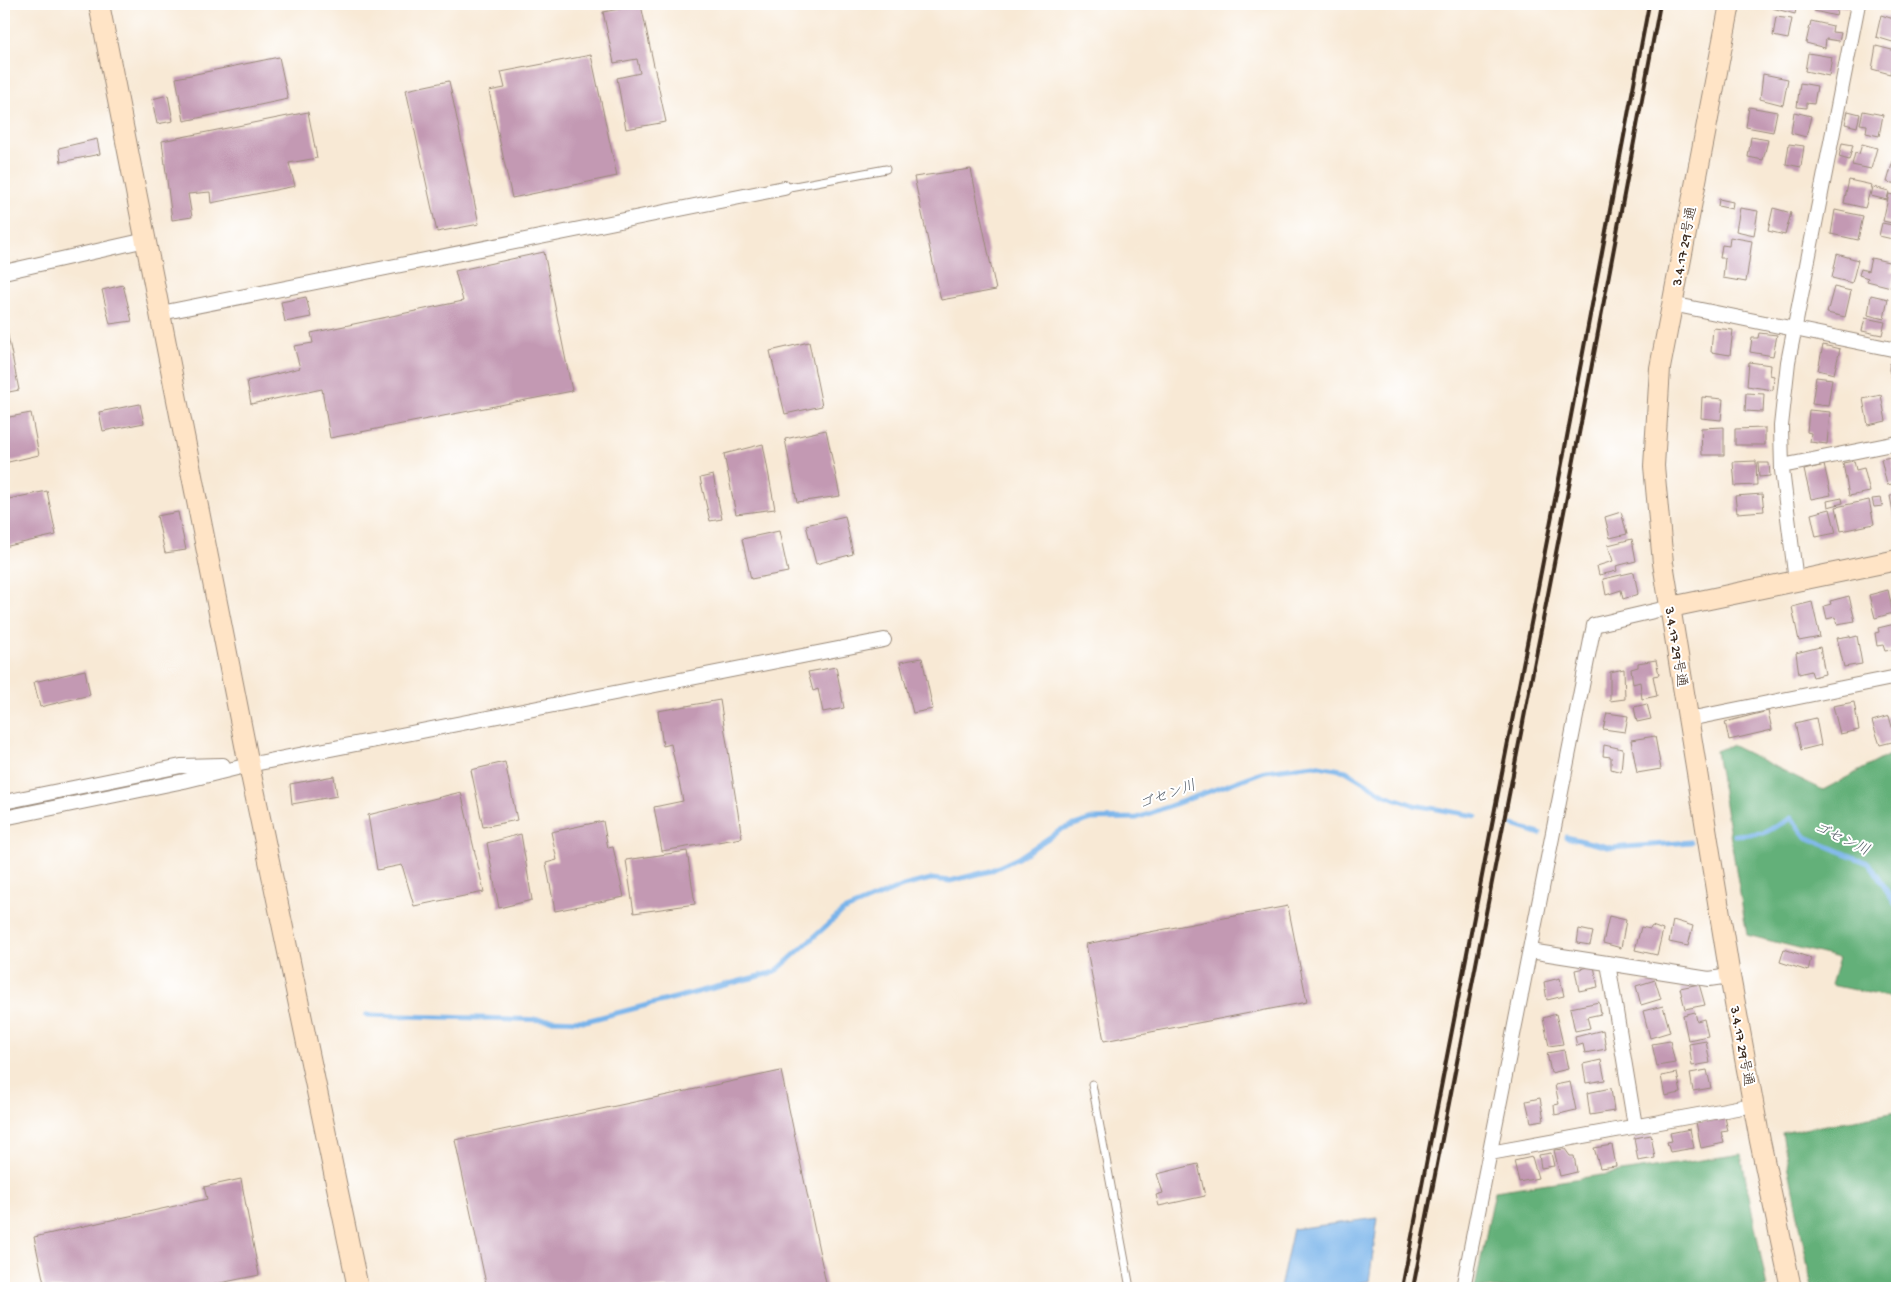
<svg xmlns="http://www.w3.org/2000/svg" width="1901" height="1292" font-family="'Gochi Hand','Klee One',sans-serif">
	<rect width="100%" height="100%" fill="#fff"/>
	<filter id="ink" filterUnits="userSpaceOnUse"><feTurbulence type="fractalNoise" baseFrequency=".02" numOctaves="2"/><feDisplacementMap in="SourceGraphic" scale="10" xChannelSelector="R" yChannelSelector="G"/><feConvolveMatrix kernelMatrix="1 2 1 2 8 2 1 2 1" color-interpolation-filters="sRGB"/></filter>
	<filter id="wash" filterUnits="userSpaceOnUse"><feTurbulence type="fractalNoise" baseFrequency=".0096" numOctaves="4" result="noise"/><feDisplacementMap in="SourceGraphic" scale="20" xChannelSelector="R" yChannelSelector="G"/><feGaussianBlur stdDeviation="1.12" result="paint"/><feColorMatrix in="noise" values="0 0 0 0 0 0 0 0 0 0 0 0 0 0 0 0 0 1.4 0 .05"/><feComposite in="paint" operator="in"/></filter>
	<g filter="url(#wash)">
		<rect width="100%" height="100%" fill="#f8e9d5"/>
		<path fill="#63b079" stroke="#4f6d4c" d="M1731,745L1823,790L1891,754H1897V999L1831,985L1839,958L1747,935L1716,751Z
			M1897,1112V1288H1812L1782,1133Z
			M1741,1154L1767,1288H1475L1495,1191Z"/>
		<path fill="#79b4ea" stroke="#5a6f84" d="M1378,1218L1369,1281L1331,1288H1280L1293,1229Z"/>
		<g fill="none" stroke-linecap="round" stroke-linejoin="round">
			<path stroke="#79b4ea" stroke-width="5" d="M1513,825L1540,834
				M1735,835L1764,833L1791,818L1806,837L1870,864L1897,907
				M1566,837L1612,848L1691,842
				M366,1015L586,1021L775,972L843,911L903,886L931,879L950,881L990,871L1018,858L1062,829L1092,819L1137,818L1265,771L1314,765L1346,771L1385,795L1414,805L1476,816"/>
		</g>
		<g id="blocks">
			<path fill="#c399b3" d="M1773,4H1797L1795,14L1772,8Z
				M1815,4H1847V7L1838,6L1836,16L1814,11Z
				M641,5L666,122L626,129L617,78L640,73L637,59L614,63L603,12Z
				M1881,15L1897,20L1896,43L1876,37Z
				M1776,17L1792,19L1788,39L1773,36Z
				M1811,21L1833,26L1832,32L1841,33L1839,41L1826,39L1825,48L1806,43Z
				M1876,46L1896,51L1890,74L1872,69Z
				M1808,53L1832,57L1829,76L1805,71Z
				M591,55L617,176L512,198L489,91L505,88L501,72Z
				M279,57L288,99L184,121L176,78Z
				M1763,74L1788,79L1783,105L1760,99Z
				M449,81L479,224L437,232L406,90Z
				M1800,83L1817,86L1814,104L1806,103V108L1797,107Z
				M168,95L173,121L157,124L152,99Z
				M1749,107L1777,112L1773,132L1746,127Z
				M1848,111L1860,114L1857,127L1845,124Z
				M1863,111L1883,115L1879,136L1866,133L1867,125L1860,124Z
				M308,112L317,158L289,163L295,186L211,203L210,192L188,194L192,217L172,220L162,141Z
				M1794,112L1811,116L1806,137L1791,133Z
				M1751,137L1768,140L1763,160L1748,157Z
				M97,139L100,154L61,162L59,148Z
				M1842,143L1853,145L1849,160L1839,157Z
				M1789,144L1804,146L1801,167L1786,164Z
				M1862,144L1877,148L1871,169L1852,165L1855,153L1859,154Z
				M1893,161L1897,162V184L1887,182Z
				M971,169L996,290L941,300L914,177Z
				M1849,180L1872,185L1865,208L1844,203Z
				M1873,187L1889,191L1887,200L1871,196Z
				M1889,194L1897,196V224L1883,221Z
				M1719,199L1733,202L1732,209L1718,206Z
				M1740,208L1758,211L1754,235L1736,231Z
				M1773,208L1791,213L1785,235L1768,231Z
				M1835,210L1863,216L1858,240L1831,234Z
				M1882,223L1897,226V240L1879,236Z
				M1730,237L1752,241L1746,282L1723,278L1725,258H1720L1722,245L1729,246Z
				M544,252L572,391L330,438L322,389L251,404L247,381L300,368L294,346L313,343L311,333L463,301L455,271Z
				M1837,254L1858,260L1852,283L1832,278Z
				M1871,258L1893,263L1890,272L1895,273L1891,287L1867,281L1868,278L1859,275L1861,269L1868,271Z
				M123,285L132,321L110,324L102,290Z
				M1834,287L1851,291L1845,317L1827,313Z
				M1871,295L1888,299L1884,319L1868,315Z
				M306,297L311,317L285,322L281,302Z
				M1865,318L1885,322L1882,335L1862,331Z
				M1713,328L1733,330L1730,355L1711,352Z
				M4,331H7L19,390L4,393Z
				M1759,333L1777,335L1773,356L1750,352L1752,338H1758Z
				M809,342L822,406L785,414L770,351Z
				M1823,345L1840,349L1834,374L1818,370Z
				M1897,361V381L1893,382L1889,370L1890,363Z
				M1749,362L1771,365L1770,375L1774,376L1773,390L1747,386Z
				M1816,377L1832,379L1828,406L1812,404Z
				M1746,393L1764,394L1763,412L1745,411Z
				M1881,395L1886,421L1868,425L1863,399Z
				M1702,397L1723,399L1721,420L1701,418Z
				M140,404L144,423L103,431L99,412Z
				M1809,410L1830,412L1827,444L1810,442L1811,433L1807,432Z
				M31,413L39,455L4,463V418Z
				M1724,427V455H1702L1701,428Z
				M1765,428V445H1735V429Z
				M826,430L840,496L797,502L785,439Z
				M763,444L775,509L736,514L724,454Z
				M1891,457L1894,469H1897V483L1887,485L1881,459Z
				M1756,461L1757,485L1735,486L1733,462Z
				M1854,461L1856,470L1864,468L1870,492L1849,496L1843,463Z
				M1758,463H1769L1770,476L1759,477Z
				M1824,465L1831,495L1811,499L1804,470Z
				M713,475L722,519L710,521L700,478Z
				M47,491L56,535L4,547V500Z
				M1762,494L1764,511L1737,513L1735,496Z
				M1897,495V527H1896L1890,496Z
				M1842,498L1843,503L1828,507L1827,501Z
				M1881,498L1883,506L1874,507L1872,499Z
				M1869,500L1874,524L1841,531L1836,507Z
				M1830,509L1836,533L1816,537L1811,514Z
				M178,512L186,550L165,553L157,516Z
				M1621,512L1627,534L1610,538L1605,517Z
				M845,516L853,554L816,564L806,525Z
				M779,531L788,572L751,579L742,539Z
				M1632,539L1636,561L1616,566L1617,571L1599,575L1597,566L1613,561L1608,545Z
				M1634,572L1638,594L1623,599L1621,590L1606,595L1603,579Z
				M1888,590L1893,613L1875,618L1869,595Z
				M1849,596L1855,621L1837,624L1835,617L1827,619L1824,606L1831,604L1830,601Z
				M1812,602L1820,637L1799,641L1792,607Z
				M1895,624L1897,649L1885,651L1883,645L1877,646L1875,633L1879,632L1878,628Z
				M1850,636V638L1857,636L1862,664L1844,667L1837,638Z
				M1820,647L1825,674L1813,677L1811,671L1799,674L1796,653Z
				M922,658L933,709L913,713L900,662Z
				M1656,660L1659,675L1653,676L1657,696L1642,699L1640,682L1633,684L1631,669L1638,667V663Z
				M836,667L844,708L823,712L818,689L813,691L808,672Z
				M1624,669L1625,699L1610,701V672Z
				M85,670L90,695L40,707L34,682Z
				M720,700L742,838L662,851L654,807L683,801L671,744L663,746L658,711Z
				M1854,702L1859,730L1840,734L1833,706Z
				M1647,704L1651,719L1637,722L1634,707Z
				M1768,711L1772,730L1729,740L1725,722Z
				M1607,713L1628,716L1625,732L1603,729Z
				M1889,716L1896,741L1880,745L1872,721Z
				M1816,718L1821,745L1801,750L1795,723Z
				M1655,736L1661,769L1637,773L1631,740Z
				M1604,745L1623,749L1621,772L1611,769V757L1603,756Z
				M505,762L517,820L483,827L471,770Z
				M334,776L337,796L292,804L290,784Z
				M461,792L484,892L414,906L402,865L377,870L368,815Z
				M603,821L608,848L613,847L624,897L555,911L546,863L557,860L551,832Z
				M521,834L532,900L499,908L487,843Z
				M687,851L695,904L634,913L626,860Z
				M1288,906L1307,1002L1104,1041L1086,944Z
				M1609,916L1626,920L1621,948L1603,943Z
				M1673,920L1693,926L1688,946L1669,942Z
				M1652,926L1663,930L1657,955L1635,950L1641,927L1650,929Z
				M1579,929L1593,932L1590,945L1577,943Z
				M1784,949L1811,958L1808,971L1780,962Z
				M1594,966L1598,987L1579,991L1575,970Z
				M1560,978L1564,996L1547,1000L1544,982Z
				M1655,980L1661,999L1641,1005L1636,986Z
				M1699,984L1705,1005L1685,1009L1680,988Z
				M1599,1002L1601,1014L1587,1017L1590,1028L1575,1031L1570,1008Z
				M1663,1006L1670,1032L1650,1038L1643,1011Z
				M1695,1012L1697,1021L1704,1019L1708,1036L1688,1040L1683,1015Z
				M1556,1014L1563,1044L1549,1046L1543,1018Z
				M1603,1030L1606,1049L1585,1053L1583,1044L1577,1046L1575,1037Z
				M1670,1041L1675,1063L1657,1066L1652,1044Z
				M1706,1041L1710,1063L1692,1066L1689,1044Z
				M1564,1050L1568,1069L1551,1073L1547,1053Z
				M1601,1060L1605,1080L1586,1083L1583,1064Z
				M1707,1070L1711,1088L1693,1091L1690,1073Z
				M781,1071L827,1288H487L455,1140Z
				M1677,1073L1681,1093L1665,1096L1661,1076Z
				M1570,1082L1576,1110L1555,1115L1554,1105L1559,1104L1555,1085Z
				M1611,1088L1614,1111L1590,1115L1587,1093Z
				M1540,1098L1544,1120L1531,1122L1526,1101Z
				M1725,1117L1728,1131L1721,1132L1724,1143L1701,1148L1696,1122Z
				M1690,1129L1694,1148L1670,1152L1667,1142L1672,1141L1670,1133Z
				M1651,1135L1655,1158L1638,1161L1634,1138Z
				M1612,1145L1616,1166L1600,1168L1594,1148Z
				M1565,1149L1570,1156H1574L1577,1172L1560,1176L1554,1150Z
				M1551,1153L1554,1166L1541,1168L1539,1155Z
				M1532,1157L1538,1178L1519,1182L1514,1161Z
				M1198,1164L1205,1196L1159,1206L1156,1195L1163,1193L1157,1174Z
				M241,1179L259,1275L196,1288H45L34,1237L207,1199L204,1187Z"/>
		</g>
	</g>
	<g filter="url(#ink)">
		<use href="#blocks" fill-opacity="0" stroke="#9a8a7a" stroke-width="1"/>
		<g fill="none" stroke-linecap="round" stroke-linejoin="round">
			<defs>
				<path id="lane" d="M784,188L886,169
					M1092,1084L1130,1288"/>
				<path id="street" d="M4,272L146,240
					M1672,304L1897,350
					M161,313L784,188
					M1782,466L1897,443
					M1796,581L1782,470L1781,426L1788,362L1858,4
					M1689,719L1897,677
					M4,802L181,766L223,765
					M4,818L184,781L249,765L884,640
					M1530,951L1709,979L1730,976
					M1608,963L1635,1126
					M1490,1153L1753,1105
					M1463,1288L1594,625L1671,607"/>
				<path id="secondary" d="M99,4L249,765L358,1288
					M1730,4L1660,368L1654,466L1663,563L1730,976L1760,1141L1791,1288
					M1671,607L1897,560"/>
			</defs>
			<use href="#lane" stroke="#9a8a7a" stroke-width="9"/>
			<use href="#street" stroke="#9a8a7a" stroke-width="16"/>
			<use href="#secondary" stroke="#9a8a7a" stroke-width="22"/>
			<use href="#lane" stroke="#fff" stroke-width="7"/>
			<use href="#street" stroke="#fff" stroke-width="14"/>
			<use href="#secondary" stroke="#ffe4c6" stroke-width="20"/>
			<path stroke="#3b2a1e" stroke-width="4" d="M1402,1288L1559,479L1649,4
				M1413,1288L1570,481L1660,4"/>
		</g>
	</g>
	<g text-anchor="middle" stroke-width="4" stroke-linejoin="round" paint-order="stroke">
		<g font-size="14" fill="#3b2a1e" stroke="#fff">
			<text transform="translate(1683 246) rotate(-79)" y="5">3.4.17 29号通</text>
			<text transform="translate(1677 647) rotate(81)" y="5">3.4.17 29号通</text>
			<text transform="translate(1743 1046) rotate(80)" y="5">3.4.17 29号通</text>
		</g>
		<g font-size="15" font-style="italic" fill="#515a65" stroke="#fff">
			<text transform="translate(1167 794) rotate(-20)" y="5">ゴセン川</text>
			<text transform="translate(1842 838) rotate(25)" y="5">ゴセン川</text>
		</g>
	</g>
	<rect width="1901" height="1292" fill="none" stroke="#fff" stroke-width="20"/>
</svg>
